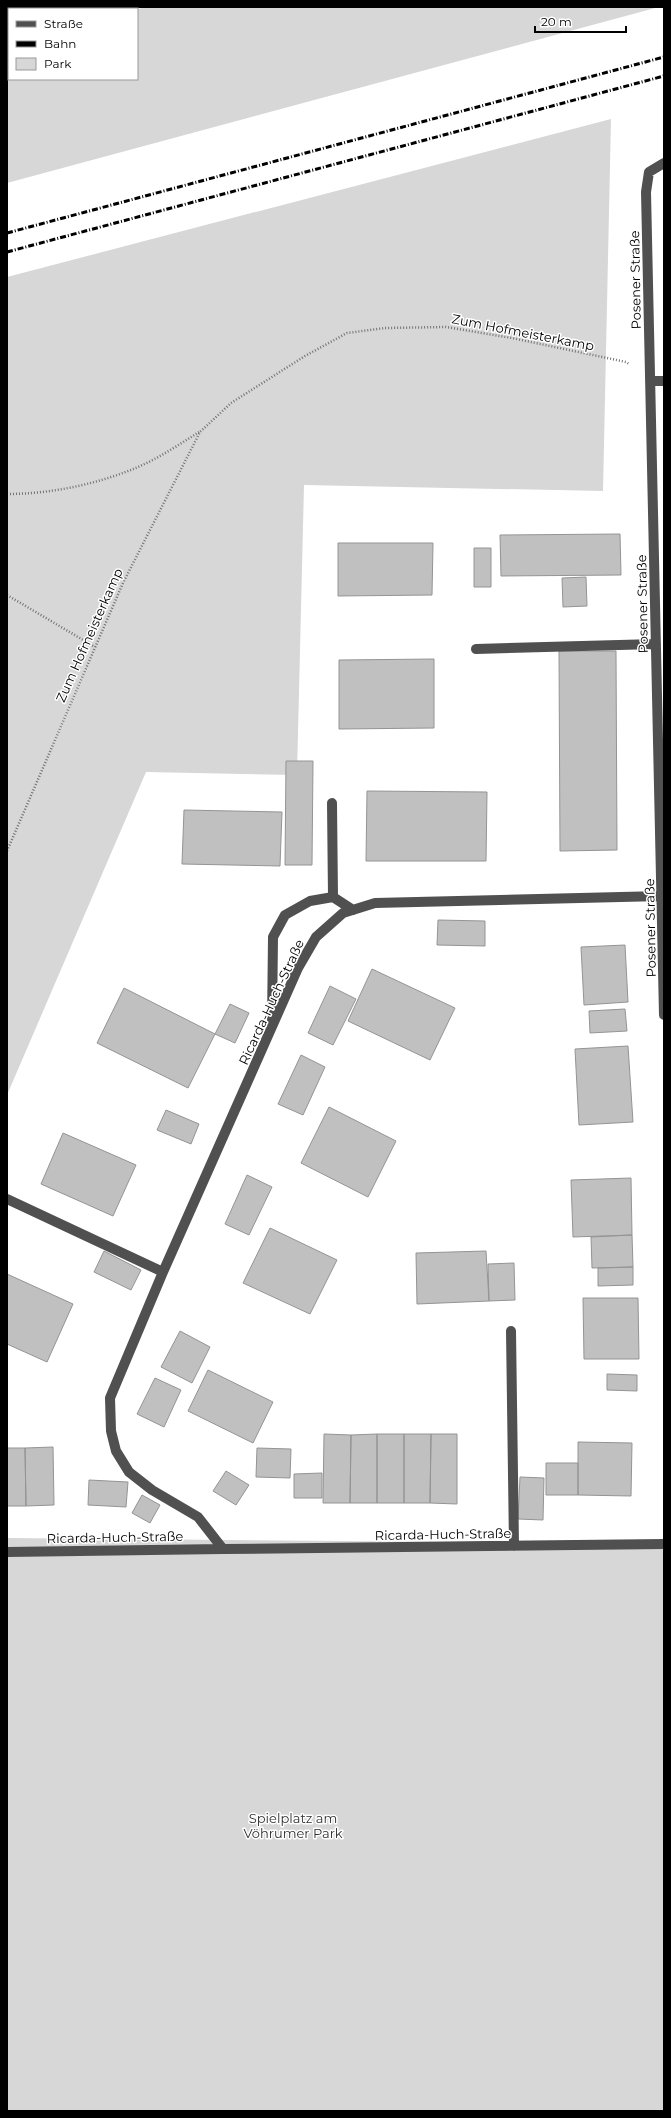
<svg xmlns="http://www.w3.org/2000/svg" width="671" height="2118" font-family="Montserrat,sans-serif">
	<rect width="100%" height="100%" fill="#fff"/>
	<path fill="#d7d7d7" d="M147,7H659L7,183V41H9V79H137V9Z
		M611,119L603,491L304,485L297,775L146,772L7,1095V277Z
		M7,1538L664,1544V2111H7Z"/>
	<path fill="#c0c0c0" stroke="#949494" d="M620,534L621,575L501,576L500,535Z
		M338,543H433L432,595L338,596Z
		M474,548H491V587H474Z
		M586,577L587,606L563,607L562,578Z
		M559,651H616L617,850L560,851Z
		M434,659V728L339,729V660Z
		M286,761H313L312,865H285Z
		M367,791L487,792L486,861H366Z
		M184,810L282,812L280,866L182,864Z
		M438,920L485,921V946L437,945Z
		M625,945L628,1002L584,1005L581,947Z
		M372,969L455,1008L430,1060L348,1021Z
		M330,986L356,999L333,1045L308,1033Z
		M124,988L215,1034L188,1088L97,1043Z
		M230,1004L249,1013L235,1043L215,1034Z
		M625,1009L627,1031L590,1033L589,1011Z
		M628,1046L633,1122L579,1125L575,1049Z
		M301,1055L325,1067L303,1115L278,1104Z
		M329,1107L396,1141L368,1197L301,1163Z
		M166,1110L199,1124L191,1144L157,1130Z
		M63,1133L136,1165L113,1216L41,1184Z
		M247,1175L272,1187L249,1235L225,1224Z
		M631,1178L632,1235L573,1237L571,1180Z
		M270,1228L337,1260L310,1314L243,1283Z
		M632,1235L633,1267L592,1268L591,1237Z
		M104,1251L141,1270L131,1290L94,1272Z
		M486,1251L489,1301L417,1304L416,1253Z
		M514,1263L515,1300L489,1301L488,1264Z
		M633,1267V1285L598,1286V1268Z
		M7,1274L73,1304L47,1362L7,1344Z
		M583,1298H638L639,1359H584Z
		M180,1331L210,1347L192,1383L161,1367Z
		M208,1370L273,1402L253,1443L188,1411Z
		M607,1374L637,1375V1391L607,1390Z
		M155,1378L181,1390L164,1427L137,1414Z
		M324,1434L351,1435L350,1503H323Z
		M377,1434V1503H350L351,1435Z
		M377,1434H404V1503H377Z
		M404,1434H431L430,1503H404Z
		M431,1434H457V1504L430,1503Z
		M578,1442L632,1443L631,1496L578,1495Z
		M53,1447L54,1505L26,1506L25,1448Z
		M7,1448H25L26,1506H7Z
		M257,1448L291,1449L290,1478L256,1477Z
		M546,1463H578V1495H546Z
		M226,1471L249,1485L236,1505L213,1491Z
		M322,1473V1498H294V1474Z
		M520,1477L544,1478L543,1520L518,1519Z
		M89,1480L128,1482L126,1507L88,1505Z
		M142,1495L160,1505L150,1523L132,1513Z"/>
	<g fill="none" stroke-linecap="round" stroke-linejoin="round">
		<path stroke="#727272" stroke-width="2.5" stroke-dasharray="1 2" stroke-linecap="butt" d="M7,494C51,494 98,484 138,467C159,458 180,444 199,432
			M7,595L95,647
			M7,851L123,583L200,432L231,403L305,356L347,333L385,328L446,327L512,338L626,362L629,364"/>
		<path stroke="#505050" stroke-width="10" d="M664,163L649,172L646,192L664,1015
			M650,381H664
			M476,649L656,644
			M332,803L333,897
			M662,896L375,903L343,913L316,937L298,968L163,1272L110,1398L111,1431L116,1451L129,1472L152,1490L198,1517L223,1549L664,1544
			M272,1024L273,937L285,915L310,901L333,897L353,910
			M7,1199L163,1272
			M511,1331L514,1546
			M7,1552L223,1549"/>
		<path stroke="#000" stroke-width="3" stroke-dasharray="6 2 1 2" stroke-linecap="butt" d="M7,233L664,57
			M7,252L664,76"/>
	</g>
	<g text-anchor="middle" stroke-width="3" stroke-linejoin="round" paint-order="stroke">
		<g font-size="13" fill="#000" stroke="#fff">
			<text transform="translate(635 280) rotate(-91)" y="5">Posener Straße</text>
			<text transform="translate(523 332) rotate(11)" y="5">Zum Hofmeisterkamp</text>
			<text transform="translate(642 604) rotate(-91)" y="5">Posener Straße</text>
			<text transform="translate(89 635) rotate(-66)" y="5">Zum Hofmeisterkamp</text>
			<text transform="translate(650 928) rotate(-91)" y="5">Posener Straße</text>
			<text transform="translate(271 1002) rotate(-65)" y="5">Ricarda-Huch-Straße</text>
			<text transform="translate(443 1534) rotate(-1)" y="5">Ricarda-Huch-Straße</text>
			<text transform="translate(115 1537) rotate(-1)" y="5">Ricarda-Huch-Straße</text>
		</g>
		<g font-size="13" fill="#2e2e2e" stroke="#fff">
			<text x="293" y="1823">Spielplatz am<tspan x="293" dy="15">Vöhrumer Park</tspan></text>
		</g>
	</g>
	<rect width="671" height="2118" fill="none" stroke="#000000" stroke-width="16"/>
	<rect x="8" y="8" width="130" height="72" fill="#ffffff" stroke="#999999"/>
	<rect x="16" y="21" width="20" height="6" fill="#505050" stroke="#999999"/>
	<text x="44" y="28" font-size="12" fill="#000000">Straße</text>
	<rect x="16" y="41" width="20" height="6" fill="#000000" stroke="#999999"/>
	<text x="44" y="48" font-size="12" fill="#000000">Bahn</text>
	<rect x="16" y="58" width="20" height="12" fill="#d7d7d7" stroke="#999999"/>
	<text x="44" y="68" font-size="12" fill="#000000">Park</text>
	<path d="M535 26v6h91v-6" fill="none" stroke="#000000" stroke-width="2"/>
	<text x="541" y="26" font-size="12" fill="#000000" stroke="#ffffff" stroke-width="3" paint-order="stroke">20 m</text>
</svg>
